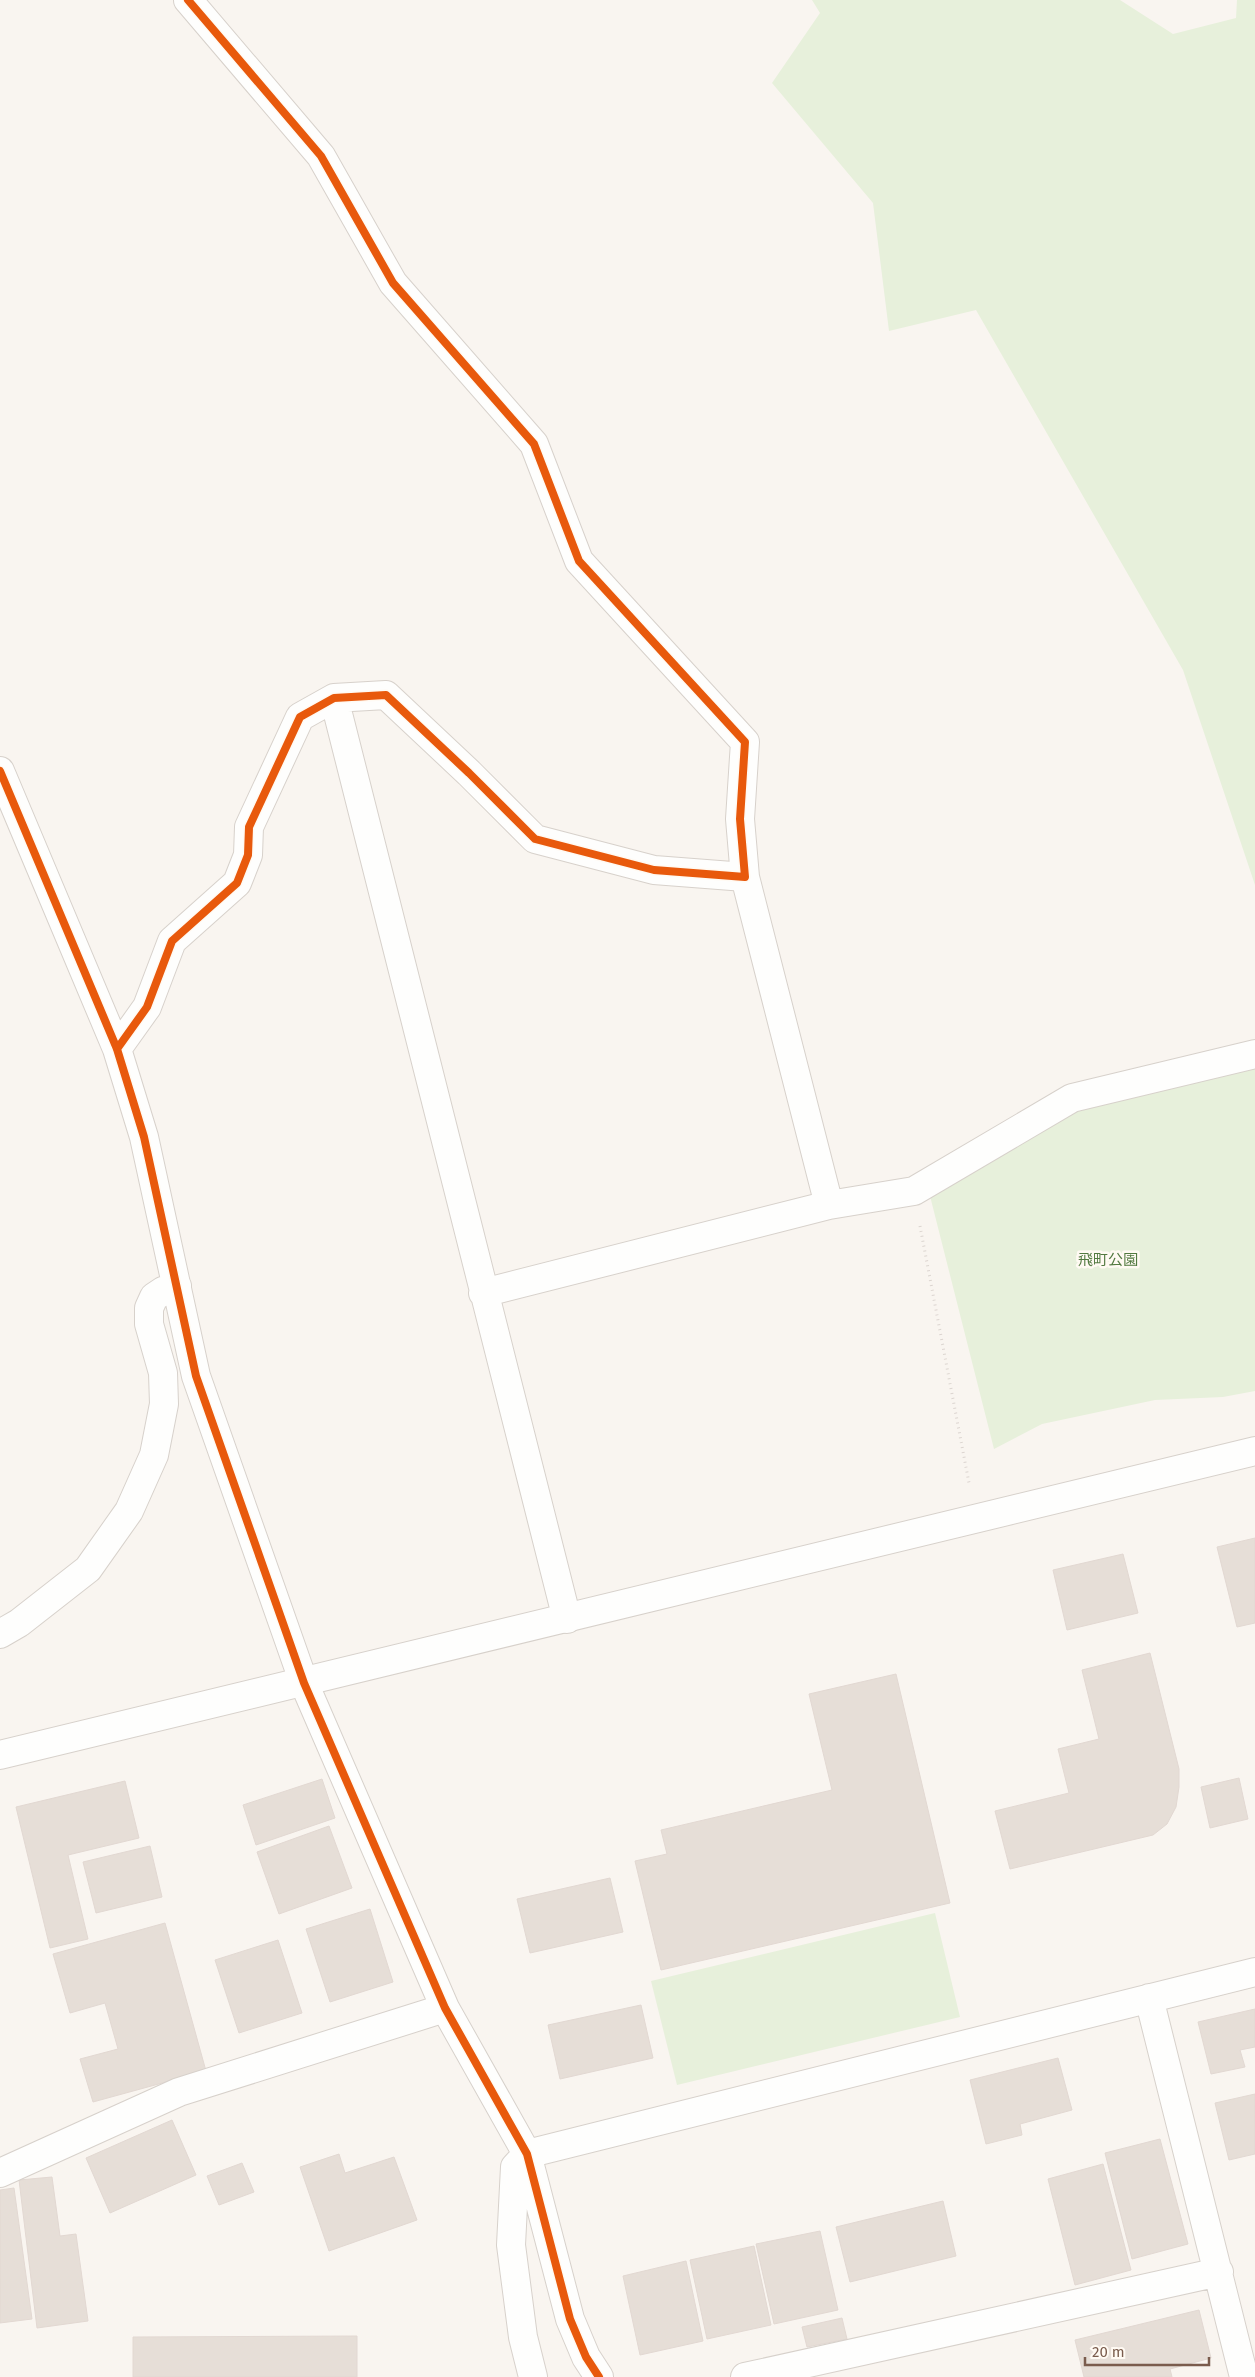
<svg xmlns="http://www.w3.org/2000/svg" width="1255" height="2377" font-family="'Fira Sans','Noto Sans JP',sans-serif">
	<rect width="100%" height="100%" fill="#f9f5f0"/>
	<path fill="#e7f0db" d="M812,0H1120L1173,34L1236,18L1237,0H1255V885L1183,670L976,310L889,331L873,203L772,83L820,13Z
		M1255,1067V1391L1223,1397L1155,1400L1042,1424L994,1449L930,1196L1075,1109Z
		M935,1913L960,2017L677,2085L651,1981Z"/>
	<path fill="#e6ded7" stroke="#e2d8d2" d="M1255,1538V1623L1237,1627L1217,1547Z
		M1123,1554L1138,1613L1067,1630L1053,1570Z
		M1150,1653L1179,1769V1787L1176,1807L1167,1824L1153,1835L1010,1869L995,1811L1069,1793L1058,1749L1099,1739L1082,1670Z
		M896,1674L950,1903L661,1970L635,1861L667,1854L661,1830L832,1790L809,1694Z
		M1239,1778L1248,1819L1210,1828L1201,1787Z
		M322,1779L335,1818L256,1845L243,1805Z
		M125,1781L139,1838L68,1855L88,1939L50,1948L16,1807Z
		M329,1826L352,1888L279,1914L257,1852Z
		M150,1846L162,1897L96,1913L83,1862Z
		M610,1878L623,1932L530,1953L517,1899Z
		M370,1909L393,1982L330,2002L306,1929Z
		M165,1923L206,2071L93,2102L80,2059L118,2049L105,2003L70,2013L53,1954Z
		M278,1940L302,2013L239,2033L215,1960Z
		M641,2005L653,2058L560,2079L548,2025Z
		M1255,2009V2047L1240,2050L1245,2067L1211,2074L1198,2022Z
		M1058,2058L1072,2110L1020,2124L1022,2135L986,2144L970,2080Z
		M1255,2094V2154L1229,2160L1215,2103Z
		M172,2120L196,2175L110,2213L86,2158Z
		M1160,2139L1188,2244L1132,2259L1105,2153Z
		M339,2154L345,2173L394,2157L417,2220L329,2251L300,2167Z
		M242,2163L254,2192L219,2205L207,2176Z
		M1103,2164L1131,2270L1075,2285L1048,2179Z
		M52,2177L60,2236L76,2234L88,2321L37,2328L19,2180Z
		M14,2188L32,2319L0,2323V2190Z
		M943,2201L956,2256L850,2282L836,2227Z
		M820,2231L838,2310L774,2324L756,2244Z
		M754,2246L771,2325L707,2339L690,2260Z
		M686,2261L703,2341L640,2355L623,2276Z
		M1199,2310L1211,2358L1170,2369L1172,2377H1084L1075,2340Z
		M842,2318L847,2339L807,2347L802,2327Z
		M357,2336V2377H133V2337Z"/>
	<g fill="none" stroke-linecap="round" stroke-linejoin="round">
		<defs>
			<path id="minor" d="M334,698L567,1619
				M0,771L117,1049L144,1137L196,1376L304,1683L445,2008L527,2154L570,2319L586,2357L599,2377
				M745,877L829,1205
				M117,1049L147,1007L172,941L237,883L248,855L249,827L300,717L334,698L386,695L469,773L535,839L654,870L745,877L740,819L745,742L579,561L534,444L393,283L321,156L188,0
				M483,1293L829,1205L914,1191L1072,1098L1255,1054
				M0,1634L19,1623L88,1569L129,1511L154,1455L164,1404L163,1373L149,1324V1308L154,1297L163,1291L177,1286
				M1149,1998L1244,2377
				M0,2173L179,2092L445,2008
				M533,2377L523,2337L511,2245L515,2167L527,2154L1255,1972
				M745,2377L1219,2272"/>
			<path id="tertiary" d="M0,1755L1255,1451"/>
		</defs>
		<use href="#minor" stroke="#d7d1cb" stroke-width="30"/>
		<use href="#tertiary" stroke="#d7d1cb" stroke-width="30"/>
		<path stroke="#dcd5d0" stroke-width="3" stroke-dasharray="1 4" stroke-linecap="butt" d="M920,1226L969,1483"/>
		<use href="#minor" stroke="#fefefd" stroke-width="28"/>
		<use href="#tertiary" stroke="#fefefd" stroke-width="28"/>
		<defs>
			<path id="cycleway" d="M0,771L117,1049L144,1137L196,1376L304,1683L445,2008L527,2154L570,2319L586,2357L599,2377
				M117,1049L147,1007L172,941L237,883L248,855L249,827L300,717L334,698L386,695L469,773L535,839L654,870L745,877L740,819L745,742L579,561L534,444L393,283L321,156L188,0"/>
		</defs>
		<use href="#cycleway" stroke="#fffaf3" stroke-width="11"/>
		<use href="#cycleway" stroke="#e8590c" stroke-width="8"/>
	</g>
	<g text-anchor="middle" stroke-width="5" stroke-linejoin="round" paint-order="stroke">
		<g font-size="15" fill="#537a41" stroke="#fffaf3">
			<text x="1108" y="1265">飛町公園</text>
		</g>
	</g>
	<path d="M1085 2357v8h124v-8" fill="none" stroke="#7a5c4d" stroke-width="2.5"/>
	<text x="1092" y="2357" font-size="15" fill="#7a5c4d" stroke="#fffaf3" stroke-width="4" paint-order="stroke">20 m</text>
</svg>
